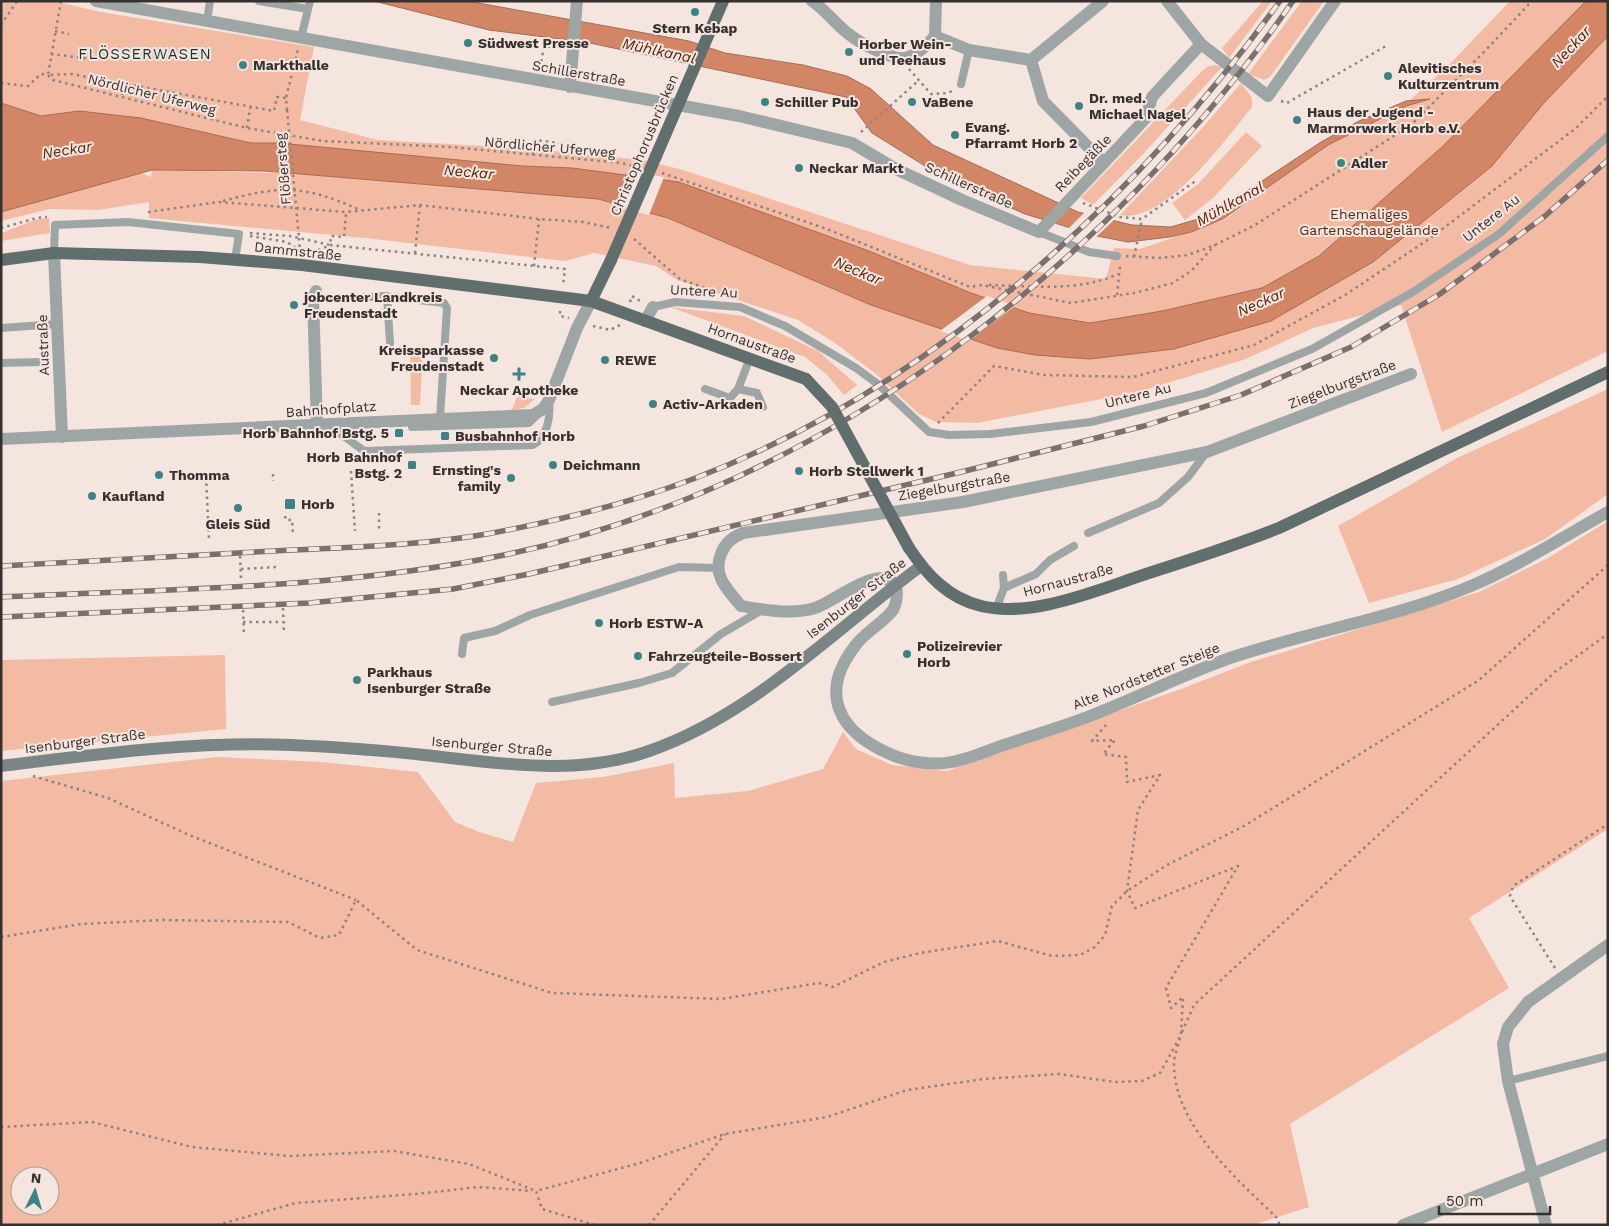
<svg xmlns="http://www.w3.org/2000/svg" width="1609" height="1226" font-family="'Work Sans',sans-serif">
	<rect width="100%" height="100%" fill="#f5e5df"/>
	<path fill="#f4bba4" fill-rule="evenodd" d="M1,1H53L101,12L314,47L300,120L378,140L534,149L643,160L683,170L970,265L1106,279L1114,248L1140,249L1224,220L1328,145L1400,109L1447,67L1510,1H1608V351L1442,432L1401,305L1313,328L1246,359L1138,392L977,423L936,422L919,414L876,374L835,343L798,320L677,280L656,266L594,253L565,261L365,238L149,218V202L98,210L50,209L1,221V212L15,207L141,173L151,177L152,170L283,173L279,143H251L141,118L79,111L41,116L1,103Z
		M1263,1H1272L1229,58L1222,48Z
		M1302,1H1324L1270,77L1264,80L1248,74Z
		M1214,65L1222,67L1145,152L1093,205L1081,198L1202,71L1207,67Z
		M1241,83L1252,98V107C1227,138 1164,225 1120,215L1204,126Z
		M1246,132L1262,146L1213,198L1185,220L1172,203L1198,184Z
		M49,218L50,233L1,241V233L35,220Z
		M670,307L744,316L818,351L857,385L844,395L827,375L805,357Z
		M410,351H423L420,405H411Z
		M1608,389V494L1545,539L1458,579L1369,603L1338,526L1457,458Z
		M517,397L535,399L524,408L512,410Z
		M1608,521V829L1469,918L1509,988L1290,1124L1309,1207L1253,1225H1V781L217,757L322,762L418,772L455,822L479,832L513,842L536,783L603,777L674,763L675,798L748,791L823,769L843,732L856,749L892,765L947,771L1181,689L1248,663L1479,592L1548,558ZM20,1176H50V1206H20Z
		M225,655L226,729L1,751V660Z"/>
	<path fill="#d38666" stroke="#a46c55" d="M374,1H467L689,41L725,53L803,65L847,76L871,89L933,145L1078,212L1132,225L1171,227L1198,219L1253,187L1321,142L1359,121L1406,101L1430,99L1406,106L1328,145L1223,219L1191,232L1170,237L1128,242L1097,236L1025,214L946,179L872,133L846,97L585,42L489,30Z
		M1586,1H1608V36L1543,104L1492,166L1373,262L1271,321L1174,349L1090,359L1035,355L997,348L871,305L668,218L598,199L265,171L152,170L1,212V103L41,116L79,111L141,118L251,143H279L522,166L572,168L679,182L869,251L971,293L1029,313L1090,323L1162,311L1262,288L1319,256L1443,146Z"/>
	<path fill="#f5e5df" d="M633,172L664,177L649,215L619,207Z
		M1086,211L1104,217L1115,219L1095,238L1067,230Z
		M987,296L1015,306L969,341L940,331Z"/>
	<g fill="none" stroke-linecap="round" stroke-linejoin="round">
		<path stroke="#8d837f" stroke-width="2.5" stroke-dasharray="2.5 4" stroke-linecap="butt" d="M61,1L48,75L71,74L274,111L277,97L286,98
			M1,25L17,1
			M55,31L69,34
			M51,54L91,59
			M540,68L544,46L561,49
			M909,69L931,94L948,93L954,90
			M1,83L28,86L41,74L48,75L53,80L247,128L323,141L451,147L622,163L637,167
			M122,95L123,85
			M1281,101L1287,103L1386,46
			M287,110L286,98L298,49
			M247,128L250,108
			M861,132L918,81
			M533,155L535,140L559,143
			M662,173L827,229L970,287L982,285L1071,303L1134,293L1173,283L1191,271L1215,245
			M223,201C282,185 304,185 360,210
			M1083,203L1120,217L1142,219L1197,180
			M148,212L219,202L346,212L420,205L539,219L583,222L611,228
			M1,228L37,218L47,217
			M250,233L290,236L330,245L331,236L344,237L346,213
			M250,236L287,242L300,251L319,250L330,245L565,269L563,285
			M299,238L300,252
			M634,239L680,279L719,293
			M415,253L420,205
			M1126,256L1159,258L1188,255L1215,245L1255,225L1411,125L1483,53L1532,1
			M1134,257L1142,219
			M534,266L539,219
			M989,285C1032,286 1079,292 1118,274
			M1117,295L1120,266
			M630,302L632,296L642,302
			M560,311V316L569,318
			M593,326L610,330L620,325
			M938,423L994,366L1044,375L1133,377L1254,345L1345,295L1429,239L1575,129L1608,96
			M351,471L355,531
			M273,474V481
			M206,477L209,539
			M379,513V530
			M285,516L286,520H292L293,534
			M268,526V524
			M240,556L241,580
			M241,569L277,567
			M283,608L284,634
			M243,610L244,635
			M243,622H280
			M33,776L108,798L189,835L356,900
			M1,937L81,924L163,920L288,922L320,938L339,935L356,900L417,950L552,993L721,999L819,983L833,987L884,962L920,953L998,941L1052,956L1080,955L1095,947L1105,935L1112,906L1127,891L1167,865L1244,826L1479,680L1608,565
			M1555,968L1513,901L1510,896L1513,886L1608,824
			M1182,1032L1194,1005L1556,671L1608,634
			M1180,1038C1178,1046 1174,1056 1174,1064C1174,1125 1236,1178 1276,1217L1280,1225
			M1,1127L92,1122L192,1147L289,1156L394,1151L469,1164L536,1191
			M217,1225L296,1203L416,1194L478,1187L532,1191
			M595,1225L542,1209L536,1191L640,1163L725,1134L827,1117L907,1090L984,1079L1059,1074L1115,1082L1142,1081L1160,1073L1181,1035L1183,997L1171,1008L1166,988L1238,866L1135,908L1127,891L1138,810L1160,775L1127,782L1126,757L1103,754L1115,740L1092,741L1106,725
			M649,1225L725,1134"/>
		<path stroke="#9ea6a5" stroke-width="8" d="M259,1L308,9
			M207,21L210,1
			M301,38L310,1
			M961,84L969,50
			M1039,232L1089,252L1117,256
			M54,253L55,225L128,222L239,234L235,260
			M387,296L390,343
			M313,298L344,299L383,296L444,303L447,308L440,418
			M653,307L675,302L740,307L785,326L856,368L879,385L929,432L949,435L990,434L1091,422L1206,393L1312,349L1413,292L1499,234L1608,136
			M1,328L57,324
			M1,363L41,362
			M705,389L730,398L738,389L750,358
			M738,389L757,393L763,407
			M329,425L364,451L533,445C547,438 551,416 549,401
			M412,427L529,423L537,415
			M1088,533L1159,503L1188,477L1206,453
			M1003,575L1004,588
			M996,609L1004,588L1036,574L1050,560L1074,546
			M462,654L464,638L495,631L530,615L679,567L717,568
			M552,702L639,683L672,673L721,634L762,610
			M1508,1081L1608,1056"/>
		<path stroke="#9ea6a5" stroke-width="12" d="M96,1L739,116L852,143L896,169L962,200L1039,232L1146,118L1152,97L1201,44
			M812,1C827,11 836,25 850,35C860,43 892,60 904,58C915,57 928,44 935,36L936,1
			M1167,1L1201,44L1268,96L1335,1
			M935,36L969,50L1031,60L1103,1
			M1031,60L1043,101L1104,163
			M570,87L577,1
			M54,253L62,437
			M316,291L313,298L317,425
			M645,321L653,307
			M1411,374L1207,452L963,502L743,533C732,537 725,543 721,554C712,576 728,590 741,606C764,610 792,615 815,608C833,603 884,559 896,588C898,594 896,605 893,610C882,624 865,632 855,646C818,694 839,732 890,754C907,762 934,766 952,762C972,758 993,748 1013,742C1040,733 1068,725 1095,714C1141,696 1186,673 1233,657C1311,631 1395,618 1471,586C1518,566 1563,537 1608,512
			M1,439L533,415L543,409L549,400L577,328L591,301
			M1403,1225L1608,1144
			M1546,1225L1508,1081L1503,1044L1508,1027L1528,1002L1608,945"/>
		<path stroke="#7a8585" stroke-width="12" d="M1,766C98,754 194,741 291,745C336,747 380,750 424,755C499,763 577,777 649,751C753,715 834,630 921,566"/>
		<path stroke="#606e6d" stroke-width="12" d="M656,156L723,1
			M1,260L54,253L200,257L302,265L591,301L806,379
			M591,301L611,260
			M909,548C927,575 948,598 981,606C1031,618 1095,591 1143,575C1189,560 1234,546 1279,528L1608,372"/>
		<defs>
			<path id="rail" d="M1,566C92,561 183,556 274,551C345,547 417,546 487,534C557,521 627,504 693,479C929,389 1134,203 1280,1
				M1,597C170,589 343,589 509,554C826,486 1110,264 1293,1
				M1,617L309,603L453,589L529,574L961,472L1144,426L1241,395L1351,347L1440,294L1545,216L1608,160"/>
		</defs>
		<use href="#rail" stroke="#7a706d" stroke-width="5.5"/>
		<use href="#rail" stroke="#f5e5df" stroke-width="4" stroke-dasharray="11" stroke-linecap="butt"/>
		<path stroke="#8d837f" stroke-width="2.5" stroke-dasharray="2.5 4" stroke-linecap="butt" d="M287,110L299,238"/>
		<path stroke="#606e6d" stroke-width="12" d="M611,260L656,156
			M806,379L832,407L909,548"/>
	</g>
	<g fill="#3c8483" stroke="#f5e5df" stroke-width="2">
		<circle cx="695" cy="12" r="5"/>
		<circle cx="468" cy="43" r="5"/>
		<circle cx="849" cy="52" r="5"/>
		<circle cx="243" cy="65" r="5"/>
		<circle cx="1388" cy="76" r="5"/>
		<circle cx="765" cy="102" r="5"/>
		<circle cx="912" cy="102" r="5"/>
		<circle cx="1079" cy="106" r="5"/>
		<circle cx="1297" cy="120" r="5"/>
		<circle cx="955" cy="135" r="5"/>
		<circle cx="1341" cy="163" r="5"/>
		<circle cx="799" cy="168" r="5"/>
		<circle cx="294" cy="305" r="5"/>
		<circle cx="494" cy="358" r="5"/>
		<circle cx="605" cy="360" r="5"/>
		<path d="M516.5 366.5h5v5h5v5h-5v5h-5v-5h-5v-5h5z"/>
		<circle cx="653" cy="404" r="5"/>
		<rect x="394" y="428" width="10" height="10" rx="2.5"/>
		<rect x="440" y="431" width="10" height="10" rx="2.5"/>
		<rect x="407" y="460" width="10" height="10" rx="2.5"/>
		<circle cx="553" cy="465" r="5"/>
		<circle cx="799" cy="471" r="5"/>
		<circle cx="159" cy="475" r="5"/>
		<circle cx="511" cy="478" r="5"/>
		<circle cx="92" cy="496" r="5"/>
		<rect x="284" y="498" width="12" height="12" rx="2.5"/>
		<circle cx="238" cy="508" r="5"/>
		<circle cx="599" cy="623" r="5"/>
		<circle cx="907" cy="654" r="5"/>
		<circle cx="638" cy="656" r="5"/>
		<circle cx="357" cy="680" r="5"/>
	</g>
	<g text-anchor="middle" stroke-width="4" stroke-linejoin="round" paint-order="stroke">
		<g font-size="14" font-weight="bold" fill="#36302e" stroke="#f5e5df" text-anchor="start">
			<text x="695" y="33" text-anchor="middle">Stern Kebap</text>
			<text x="478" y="48">Südwest Presse</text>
			<text x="859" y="49">Horber Wein-<tspan x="859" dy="16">und Teehaus</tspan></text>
			<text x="253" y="70">Markthalle</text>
			<text x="1398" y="73">Alevitisches<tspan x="1398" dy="16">Kulturzentrum</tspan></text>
			<text x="1089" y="103">Dr. med.<tspan x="1089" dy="16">Michael Nagel</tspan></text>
			<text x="775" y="107">Schiller Pub</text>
			<text x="922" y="107">VaBene</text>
			<text x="1307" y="117">Haus der Jugend -<tspan x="1307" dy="16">Marmorwerk Horb e.V.</tspan></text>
			<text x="965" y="132">Evang.<tspan x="965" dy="16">Pfarramt Horb 2</tspan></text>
			<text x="1351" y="168">Adler</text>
			<text x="809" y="173">Neckar Markt</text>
			<text x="304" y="302">jobcenter Landkreis<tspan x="304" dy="16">Freudenstadt</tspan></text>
			<text x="484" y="355" text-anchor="end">Kreissparkasse<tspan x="484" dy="16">Freudenstadt</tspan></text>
			<text x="615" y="365">REWE</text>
			<text x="519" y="395" text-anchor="middle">Neckar Apotheke</text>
			<text x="663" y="409">Activ-Arkaden</text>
			<text x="389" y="438" text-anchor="end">Horb Bahnhof Bstg. 5</text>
			<text x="455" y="441">Busbahnhof Horb</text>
			<text x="402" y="462" text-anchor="end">Horb Bahnhof<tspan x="402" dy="16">Bstg. 2</tspan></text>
			<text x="563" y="470">Deichmann</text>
			<text x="501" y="475" text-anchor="end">Ernsting's<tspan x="501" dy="16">family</tspan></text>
			<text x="809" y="476">Horb Stellwerk 1</text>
			<text x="169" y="480">Thomma</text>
			<text x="102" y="501">Kaufland</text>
			<text x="301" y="509">Horb</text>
			<text x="238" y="529" text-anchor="middle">Gleis Süd</text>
			<text x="609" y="628">Horb ESTW-A</text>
			<text x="917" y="651">Polizeirevier<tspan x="917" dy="16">Horb</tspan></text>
			<text x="648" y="661">Fahrzeugteile-Bossert</text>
			<text x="367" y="677">Parkhaus<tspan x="367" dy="16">Isenburger Straße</tspan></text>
		</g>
		<g font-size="14" fill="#36302e" stroke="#f5e5df">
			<text transform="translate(579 73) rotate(10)" y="5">Schillerstraße</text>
			<text transform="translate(152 94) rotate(14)" y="5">Nördlicher Uferweg</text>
			<text transform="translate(644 145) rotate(-67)" y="5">Christophorusbrücken</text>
			<text transform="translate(550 147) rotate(5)" y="5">Nördlicher Uferweg</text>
			<text transform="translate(1083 163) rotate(-46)" y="5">Reibegäßle</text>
			<text transform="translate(283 169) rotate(-95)" y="5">Flößersteg</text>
			<text transform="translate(969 185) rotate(24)" y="5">Schillerstraße</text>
			<text transform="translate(1491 218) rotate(-38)" y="5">Untere Au</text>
			<text transform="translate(298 251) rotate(6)" y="5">Dammstraße</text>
			<text transform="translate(704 291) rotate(3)" y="5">Untere Au</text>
			<text transform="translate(752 343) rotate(20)" y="5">Hornaustraße</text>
			<text transform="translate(43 345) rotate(-92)" y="5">Austraße</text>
			<text transform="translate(1342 384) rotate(-21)" y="5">Ziegelburgstraße</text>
			<text transform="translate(1138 395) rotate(-14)" y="5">Untere Au</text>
			<text transform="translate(331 409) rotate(-4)" y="5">Bahnhofplatz</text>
			<text transform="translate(954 486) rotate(-10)" y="5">Ziegelburgstraße</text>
			<text transform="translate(1068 580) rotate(-15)" y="5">Hornaustraße</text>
			<text transform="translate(856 598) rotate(-38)" y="5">Isenburger Straße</text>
			<text transform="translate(1146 676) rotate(-22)" y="5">Alte Nordstetter Steige</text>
			<text transform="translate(85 741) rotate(-7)" y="5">Isenburger Straße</text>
			<text transform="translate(492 746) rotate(5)" y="5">Isenburger Straße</text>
		</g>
		<g font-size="14" fill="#592710" stroke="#f5e5df">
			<text x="1369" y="219">Ehemaliges<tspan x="1369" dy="16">Gartenschaugelände</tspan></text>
		</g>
		<g font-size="15" font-style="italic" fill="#56240d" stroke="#f5e5df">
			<text transform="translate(1571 47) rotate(-47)" y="5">Neckar</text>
			<text transform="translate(659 51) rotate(12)" y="5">Mühlkanal</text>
			<text transform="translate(67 150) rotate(-9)" y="5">Neckar</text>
			<text transform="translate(469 172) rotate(5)" y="5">Neckar</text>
			<text transform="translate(1230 204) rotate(-29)" y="5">Mühlkanal</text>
			<text transform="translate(858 271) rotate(23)" y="5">Neckar</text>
			<text transform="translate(1261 302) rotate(-24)" y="5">Neckar</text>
		</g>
		<g font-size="15" letter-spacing="1" fill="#0f3232" stroke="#f5e5df">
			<text x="145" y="59">FLÖSSERWASEN</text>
		</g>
	</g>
	<rect width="1609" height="1226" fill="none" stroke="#36302e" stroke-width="5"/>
	<g transform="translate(35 1191) rotate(5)"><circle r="24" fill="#f5e5df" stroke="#a99d98"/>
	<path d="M0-4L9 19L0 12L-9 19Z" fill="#3c8483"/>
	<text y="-8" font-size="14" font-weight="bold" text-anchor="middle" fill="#36302e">N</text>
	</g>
	<path d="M1439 1206v8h111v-8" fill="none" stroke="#36302e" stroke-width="2.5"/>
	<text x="1446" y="1206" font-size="15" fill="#36302e" stroke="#f5e5df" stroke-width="4" paint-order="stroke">50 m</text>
</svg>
